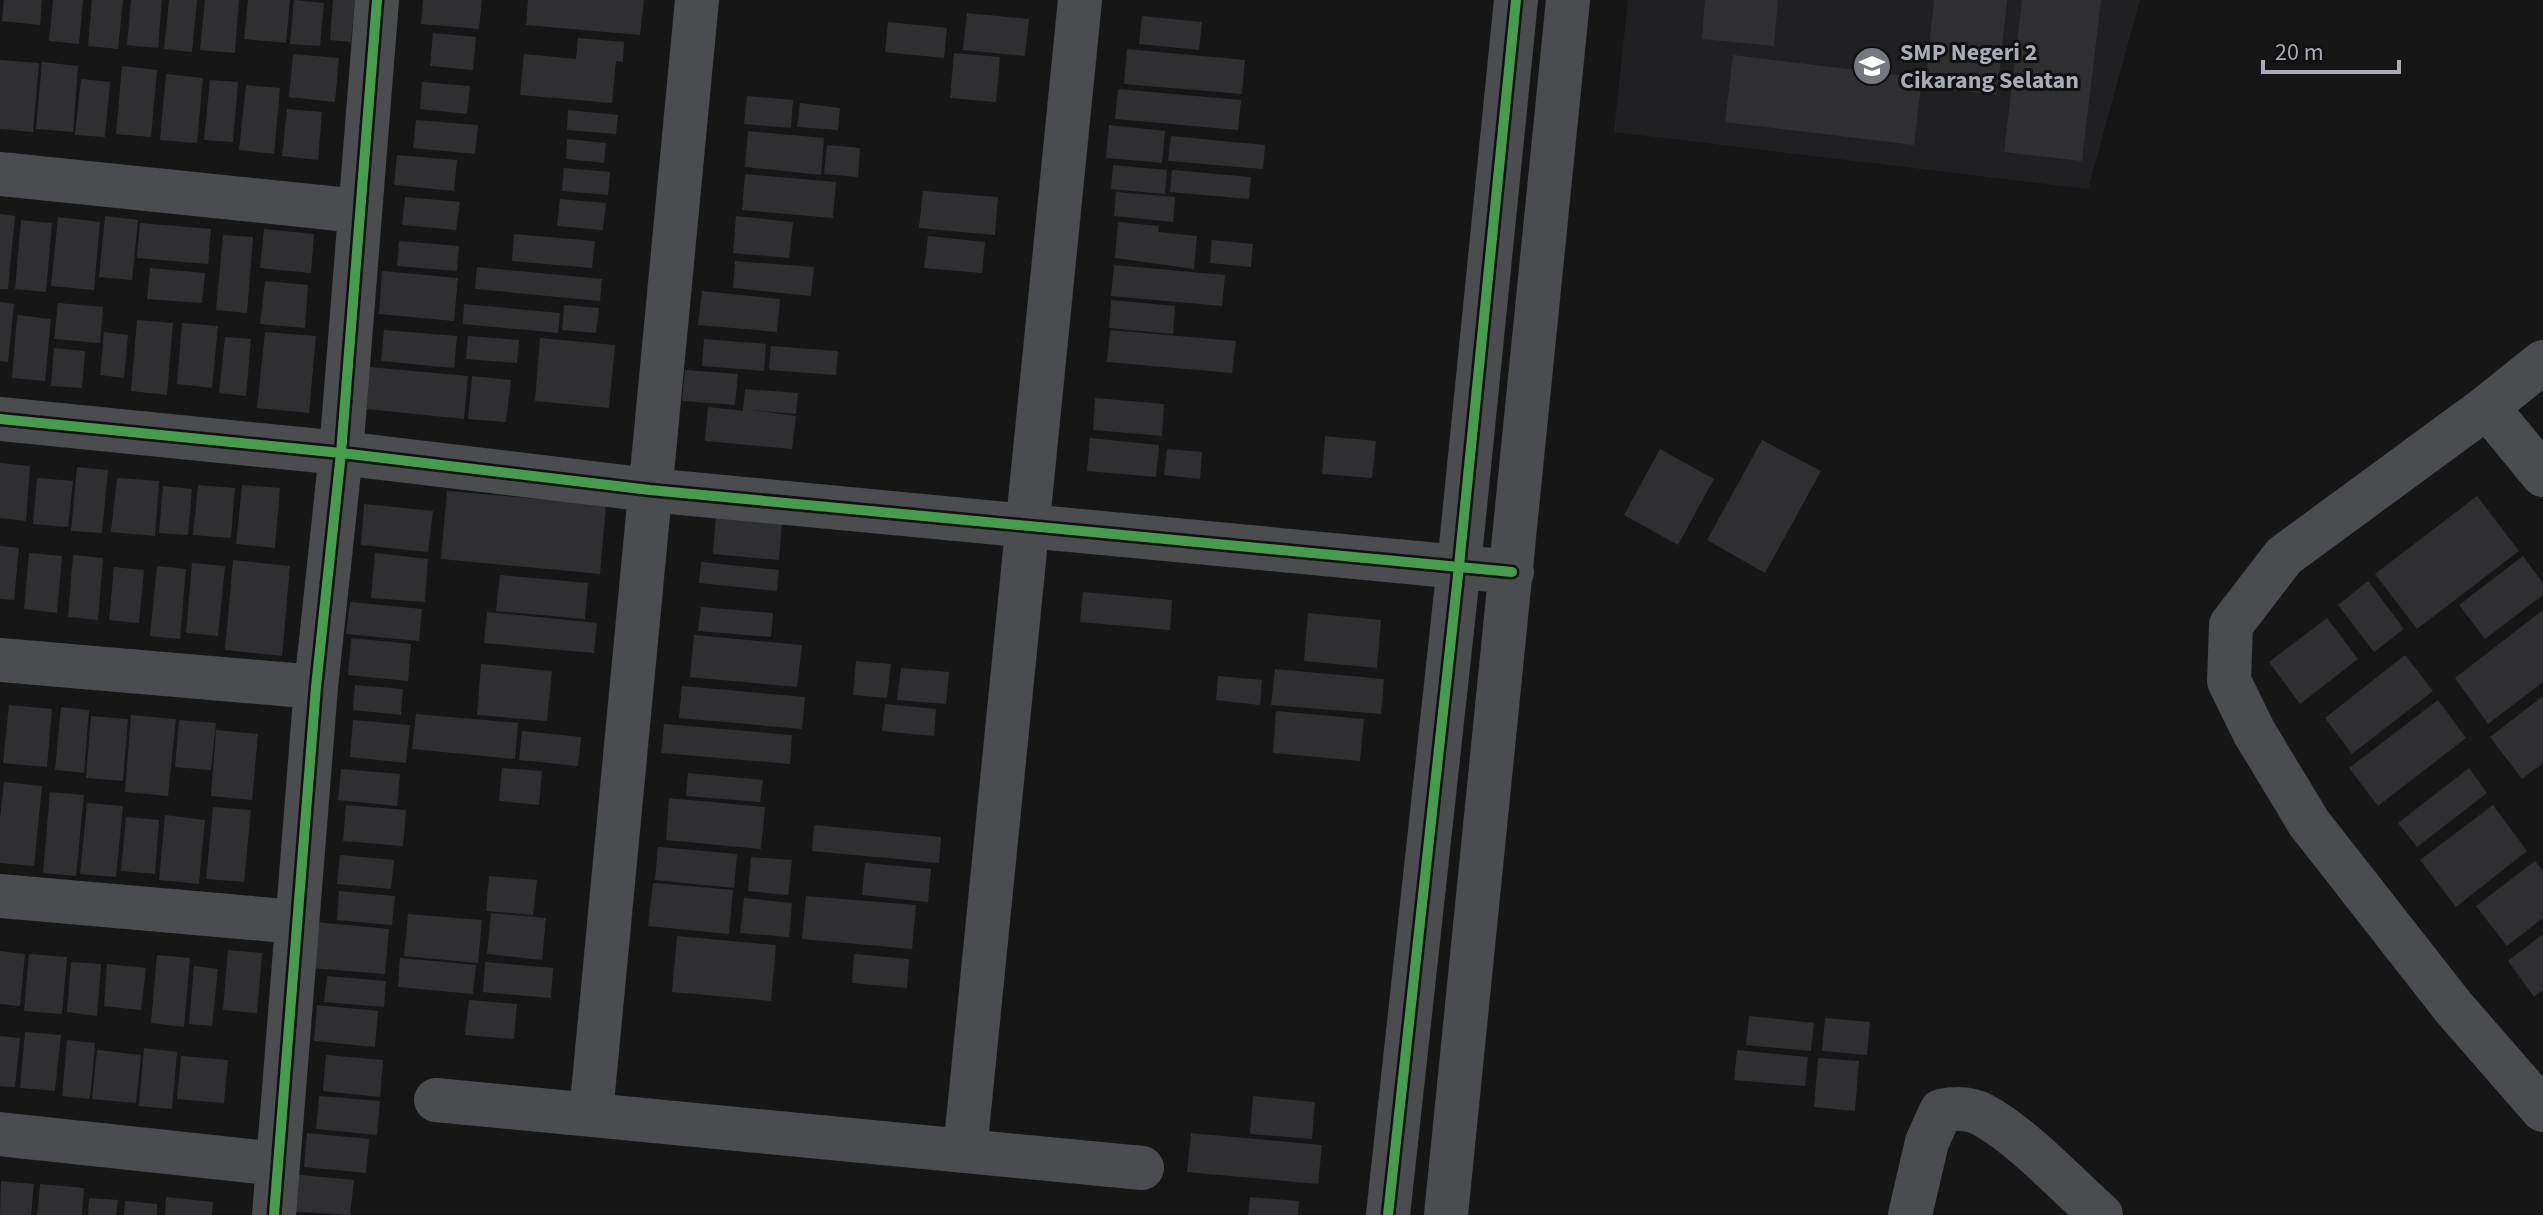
<svg xmlns="http://www.w3.org/2000/svg" width="2543" height="1215" font-family="'Source Sans 3',sans-serif">
	<rect width="100%" height="100%" fill="#161617"/>
	<path fill="#202022" d="M1628,0H2140L2088,189L1614,132Z"/>
	<path fill="#2f2f31" d="M4,0H42L40,25L2,21Z
		M53,0H83L79,44L49,41Z
		M92,0H123L118,49L88,46Z
		M131,0H162L158,48L127,45Z
		M169,0H197L192,52L164,49Z
		M205,0H239L235,53L200,50Z
		M248,0H290L286,43L244,39Z
		M294,0L324,3L320,46L290,44Z
		M333,0H355L351,42L330,40Z
		M423,0H482L479,29L421,24Z
		M528,0H644L640,35L526,25Z
		M1705,0H1778L1774,46L1702,39Z
		M1934,0H2007L1997,95L1925,87Z
		M2022,0H2101L2082,161L2004,152Z
		M967,13L1029,19L1025,56L963,50Z
		M1142,16L1202,22L1199,50L1139,44Z
		M888,22L947,28L944,58L885,52Z
		M433,33L476,37L473,70L430,66Z
		M578,38L624,42L623,62L616,61L612,103L520,95L524,54L576,59Z
		M1127,49L1245,60L1242,94L1124,84Z
		M954,53L1000,57L996,102L950,98Z
		M293,54L339,58L335,102L289,97Z
		M1733,55L1922,78L1914,145L1725,122Z
		M0,60L39,63L33,132L0,129Z
		M42,62L78,66L73,132L36,129Z
		M122,66L157,70L151,137L116,134Z
		M166,74L203,78L197,143L160,140Z
		M81,79L110,82L105,137L75,135Z
		M210,80L238,82L233,142L204,140Z
		M422,82L470,86L467,114L420,109Z
		M246,85L280,88L274,154L239,150Z
		M1118,89L1241,100L1238,130L1115,119Z
		M747,96L793,100L791,128L744,124Z
		M800,103L840,108L838,130L797,127Z
		M287,109L322,112L318,160L282,156Z
		M568,110L618,115L616,134L567,130Z
		M416,120L478,125L475,154L413,148Z
		M1109,125L1165,131L1162,163L1106,158Z
		M748,131L824,138L821,175L745,167Z
		M1171,136L1265,145L1263,169L1168,161Z
		M567,139L606,143L604,163L566,159Z
		M827,145L860,148L858,177L824,174Z
		M397,155L457,160L454,191L394,185Z
		M1113,165L1167,170L1165,194L1111,189Z
		M564,168L610,172L608,195L562,191Z
		M1172,170L1251,177L1249,199L1170,192Z
		M745,174L836,182L833,218L742,210Z
		M923,191L998,197L995,235L919,228Z
		M1116,192L1175,197L1173,222L1114,216Z
		M405,197L460,202L456,230L402,225Z
		M560,199L606,203L603,230L557,226Z
		M0,214L15,216L8,289H0Z
		M105,216L138,220L132,280L99,277Z
		M736,216L793,222L789,258L733,253Z
		M58,217L100,222L94,290L51,286Z
		M21,220L52,223L46,292L15,289Z
		M1118,222L1159,226L1158,232L1197,236L1194,269L1115,258Z
		M140,223L211,229L208,264L137,258Z
		M264,229L314,234L311,273L260,268Z
		M514,234L595,241L592,268L512,261Z
		M223,235L253,237L247,313L216,310Z
		M928,236L985,242L982,273L924,268Z
		M1212,240L1253,244L1251,267L1210,263Z
		M399,241L459,246L457,271L397,266Z
		M735,261L814,267L811,296L733,288Z
		M1114,265L1225,275L1222,306L1111,296Z
		M477,267L602,279L600,301L475,289Z
		M150,268L205,273L202,303L147,299Z
		M382,271L458,278L454,321L379,314Z
		M265,281L308,285L305,328L260,324Z
		M702,291L780,299L777,332L698,325Z
		M1111,300L1175,306L1173,334L1109,328Z
		M0,302L14,304L8,362L0,361Z
		M58,303L103,307L100,343L54,339Z
		M464,304L560,313L558,333L463,324Z
		M564,305L599,308L596,333L562,330Z
		M17,315L51,319L45,381L12,378Z
		M137,320L173,323L167,395L131,391Z
		M182,323L218,326L212,388L177,384Z
		M384,330L457,336L454,368L381,361Z
		M1110,330L1236,341L1232,373L1107,362Z
		M104,332L128,335L124,378L100,375Z
		M265,332L316,336L309,413L257,408Z
		M468,336L519,340L517,363L466,359Z
		M225,337L251,339L246,396L219,393Z
		M540,338L615,345L609,408L535,401Z
		M704,339L766,344L764,371L702,366Z
		M771,346L838,351L836,375L769,370Z
		M54,348L85,351L82,388L51,386Z
		M369,367L468,376L464,419L366,409Z
		M685,370L738,374L735,405L682,401Z
		M472,376L511,380L506,422L468,419Z
		M745,389L798,393L796,414L752,410L796,416L792,449L705,441L708,407L743,411Z
		M1095,398L1164,404L1162,436L1093,430Z
		M1325,436L1376,441L1372,478L1322,474Z
		M1090,438L1159,445L1156,477L1087,471Z
		M1762,440L1821,471L1765,573L1707,540Z
		M1167,449L1202,452L1200,479L1164,475Z
		M1660,449L1714,479L1678,545L1624,515Z
		M0,463L30,466L26,521L0,518Z
		M77,467L108,470L102,533L71,531Z
		M37,478L73,481L68,527L33,524Z
		M117,478L159,481L155,536L111,532Z
		M198,485L235,488L231,538L193,535Z
		M242,485L280,488L275,548L236,544Z
		M163,486L192,489L188,535L159,533Z
		M447,491L606,505L600,574L441,559Z
		M2477,496L2519,551L2417,629L2375,574Z
		M364,504L433,511L428,552L361,545Z
		M716,516L782,522L779,560L713,554Z
		M0,546L19,548L14,600L0,599Z
		M29,553L62,556L57,613L24,609Z
		M375,553L428,559L425,602L371,598Z
		M73,555L103,558L98,620L68,617Z
		M2523,556L2543,583V595L2485,639L2459,605Z
		M233,560L290,566L282,656L225,650Z
		M701,562L779,570L777,591L699,583Z
		M192,563L225,566L218,636L186,633Z
		M157,566L186,569L180,639L150,636Z
		M114,567L144,570L139,623L109,620Z
		M500,575L588,583L585,619L496,611Z
		M2368,581L2404,629L2374,652L2338,605Z
		M1083,592L1172,600L1170,630L1080,622Z
		M350,602L422,609L419,641L346,634Z
		M701,607L773,613L771,637L698,631Z
		M2543,610V682L2488,724L2455,678Z
		M487,612L597,623L594,653L484,643Z
		M1308,613L1381,620L1377,668L1304,661Z
		M2327,618L2358,659L2300,704L2269,662Z
		M694,635L802,645L797,687L690,677Z
		M351,638L411,644L408,681L348,675Z
		M2405,655L2433,691L2352,754L2325,718Z
		M856,661L891,664L887,698L853,695Z
		M481,664L552,671L547,721L477,715Z
		M901,668L949,672L946,704L897,700Z
		M1275,669L1384,679L1381,714L1271,705Z
		M1218,676L1262,680L1260,705L1216,700Z
		M355,685L403,689L401,715L353,710Z
		M682,686L805,697L802,729L679,718Z
		M2543,696V763L2522,779L2490,737Z
		M2438,700L2466,738L2378,806L2349,768Z
		M885,704L936,709L934,736L882,731Z
		M9,705L52,709L47,767L3,763Z
		M61,707L89,710L84,773L55,770Z
		M1276,711L1364,719L1360,761L1273,753Z
		M416,714L518,723L515,759L412,749Z
		M131,715L176,719L168,796L125,792Z
		M91,716L128,719L123,781L86,778Z
		M179,720L216,723L211,770L175,767Z
		M353,720L410,725L406,763L350,757Z
		M664,724L792,735L790,764L661,753Z
		M216,730L258,734L252,800L211,796Z
		M522,731L581,737L578,766L519,760Z
		M502,768L542,771L539,805L499,801Z
		M2469,768L2487,793L2417,847L2398,823Z
		M341,769L400,774L397,806L338,800Z
		M688,773L763,780L760,802L686,796Z
		M4,782L42,786L34,866L0,863V819Z
		M50,792L84,795L76,876L43,873Z
		M669,798L765,807L761,849L666,840Z
		M87,803L123,806L116,877L80,874Z
		M346,805L406,810L403,846L343,841Z
		M2493,805L2527,851L2456,907L2420,860Z
		M213,807L251,810L244,882L206,879Z
		M165,815L205,820L199,884L159,880Z
		M126,817L159,820L155,874L121,871Z
		M814,825L941,837L939,863L812,851Z
		M658,847L737,854L734,888L655,880Z
		M340,855L394,860L391,889L337,884Z
		M751,857L792,860L788,895L748,891Z
		M2535,861L2543,871V918L2507,946L2476,906Z
		M865,863L931,869L928,902L862,895Z
		M489,876L537,880L533,915L486,911Z
		M653,883L733,890L729,934L648,926Z
		M339,891L395,896L392,925L337,920Z
		M806,896L916,905L912,949L802,939Z
		M744,898L792,903L789,937L740,933Z
		M491,913L546,918L542,960L487,954Z
		M408,914L482,920L478,963L404,956Z
		M315,922L389,929L385,974L311,968Z
		M2543,934V990L2534,997L2508,961Z
		M677,936L776,945L771,1001L672,992Z
		M228,950L262,953L257,1013L223,1010Z
		M0,951L25,954L20,1006L0,1004Z
		M29,954L67,957L62,1014L24,1011Z
		M854,954L909,959L907,988L852,983Z
		M157,955L190,958L184,1027L151,1023Z
		M400,958L476,965L473,994L398,987Z
		M71,962L101,964L97,1016L67,1012Z
		M485,962L553,968L551,998L483,992Z
		M107,964L146,968L141,1010L104,1006Z
		M194,966L218,969L212,1026L189,1024Z
		M327,976L386,981L384,1007L324,1002Z
		M469,1000L517,1004L514,1039L465,1035Z
		M317,1005L378,1011L375,1047L314,1041Z
		M1749,1016L1814,1023L1811,1051L1746,1045Z
		M1825,1018L1870,1022L1867,1055L1822,1051Z
		M25,1032L61,1035L55,1091L20,1088Z
		M0,1036L20,1038L15,1087L0,1086Z
		M67,1040L95,1043L90,1099L62,1096Z
		M144,1048L177,1052L172,1109L139,1106Z
		M97,1050L141,1055L136,1103L92,1099Z
		M1737,1050L1808,1057L1805,1086L1734,1080Z
		M326,1055L383,1060L380,1097L323,1091Z
		M181,1056L228,1060L224,1103L177,1099Z
		M1818,1058L1859,1061L1855,1111L1814,1107Z
		M319,1096L380,1101L377,1135L316,1129Z
		M1253,1096L1315,1102L1312,1139L1250,1134Z
		M307,1133L369,1139L366,1173L304,1167Z
		M1191,1133L1322,1145L1318,1184L1187,1172Z
		M289,1174L354,1180L350,1215L286,1211Z
		M1,1181L34,1184L31,1215H0Z
		M40,1184L84,1188L82,1215H37Z
		M166,1197L213,1202L212,1215H165Z
		M1250,1197L1299,1201L1298,1215H1248Z
		M89,1198L118,1200L116,1215H88Z
		M125,1201L157,1204V1215H124Z"/>
	<g fill="none" stroke-linecap="round" stroke-linejoin="round">
		<path stroke="#4b4c4f" stroke-width="44" d="M0,174L359,211
			M2543,362L2487,407L2284,556L2231,625L2229,681L2254,732L2309,823L2454,1008L2543,1110
			M2487,407L2543,475
			M0,419L341,453L650,490L1512,572
			M0,660L316,687
			M0,896L297,922
			M436,1100L1142,1168
			M591,1114L697,0
			M0,1134L278,1164
			M965,1151L1080,0
			M274,1215L316,687L341,453L377,0
			M1388,1215L1459,566L1516,0
			M1446,1215L1568,0
			M1910,1215L1927,1142L1941,1111C1955,1108 1970,1108 1983,1115C2022,1136 2067,1185 2101,1215"/>
		<defs>
			<path id="cycleway" d="M0,419L341,453L650,490L1512,572
				M274,1215L316,687L341,453L377,0
				M1388,1215L1459,566L1516,0"/>
		</defs>
		<use href="#cycleway" stroke="#111112" stroke-width="15"/>
		<use href="#cycleway" stroke="#469c4c" stroke-width="10"/>
	</g>
	<defs>
		<symbol id="school-disc" viewBox="-11 -11 22 22"><circle r="9.5" fill="#76787f" stroke="#111112"/><path d="M0-5L7-2L0 1L-7-2ZM-4 1L0 2.5L4 1V4Q0 6-4 4Z" fill="#fff"/></symbol>
	</defs>
	<g fill-rule="evenodd">
		<use href="#school-disc" x="1850" y="44" width="44" height="44"/>
	</g>
	<g text-anchor="middle" stroke-width="6" stroke-linejoin="round" paint-order="stroke">
		<g font-size="24" font-weight="bold" fill="#a9acb7" stroke="#111112" text-anchor="start">
			<text x="1900" y="60">SMP Negeri 2<tspan x="1900" dy="28">Cikarang Selatan</tspan></text>
		</g>
	</g>
	<path d="M2263 60v12h136v-12" fill="none" stroke="#a9acb7" stroke-width="4"/>
	<text x="2275" y="60" font-size="24" fill="#a9acb7" stroke="#111112" stroke-width="6" paint-order="stroke">20 m</text>
</svg>
